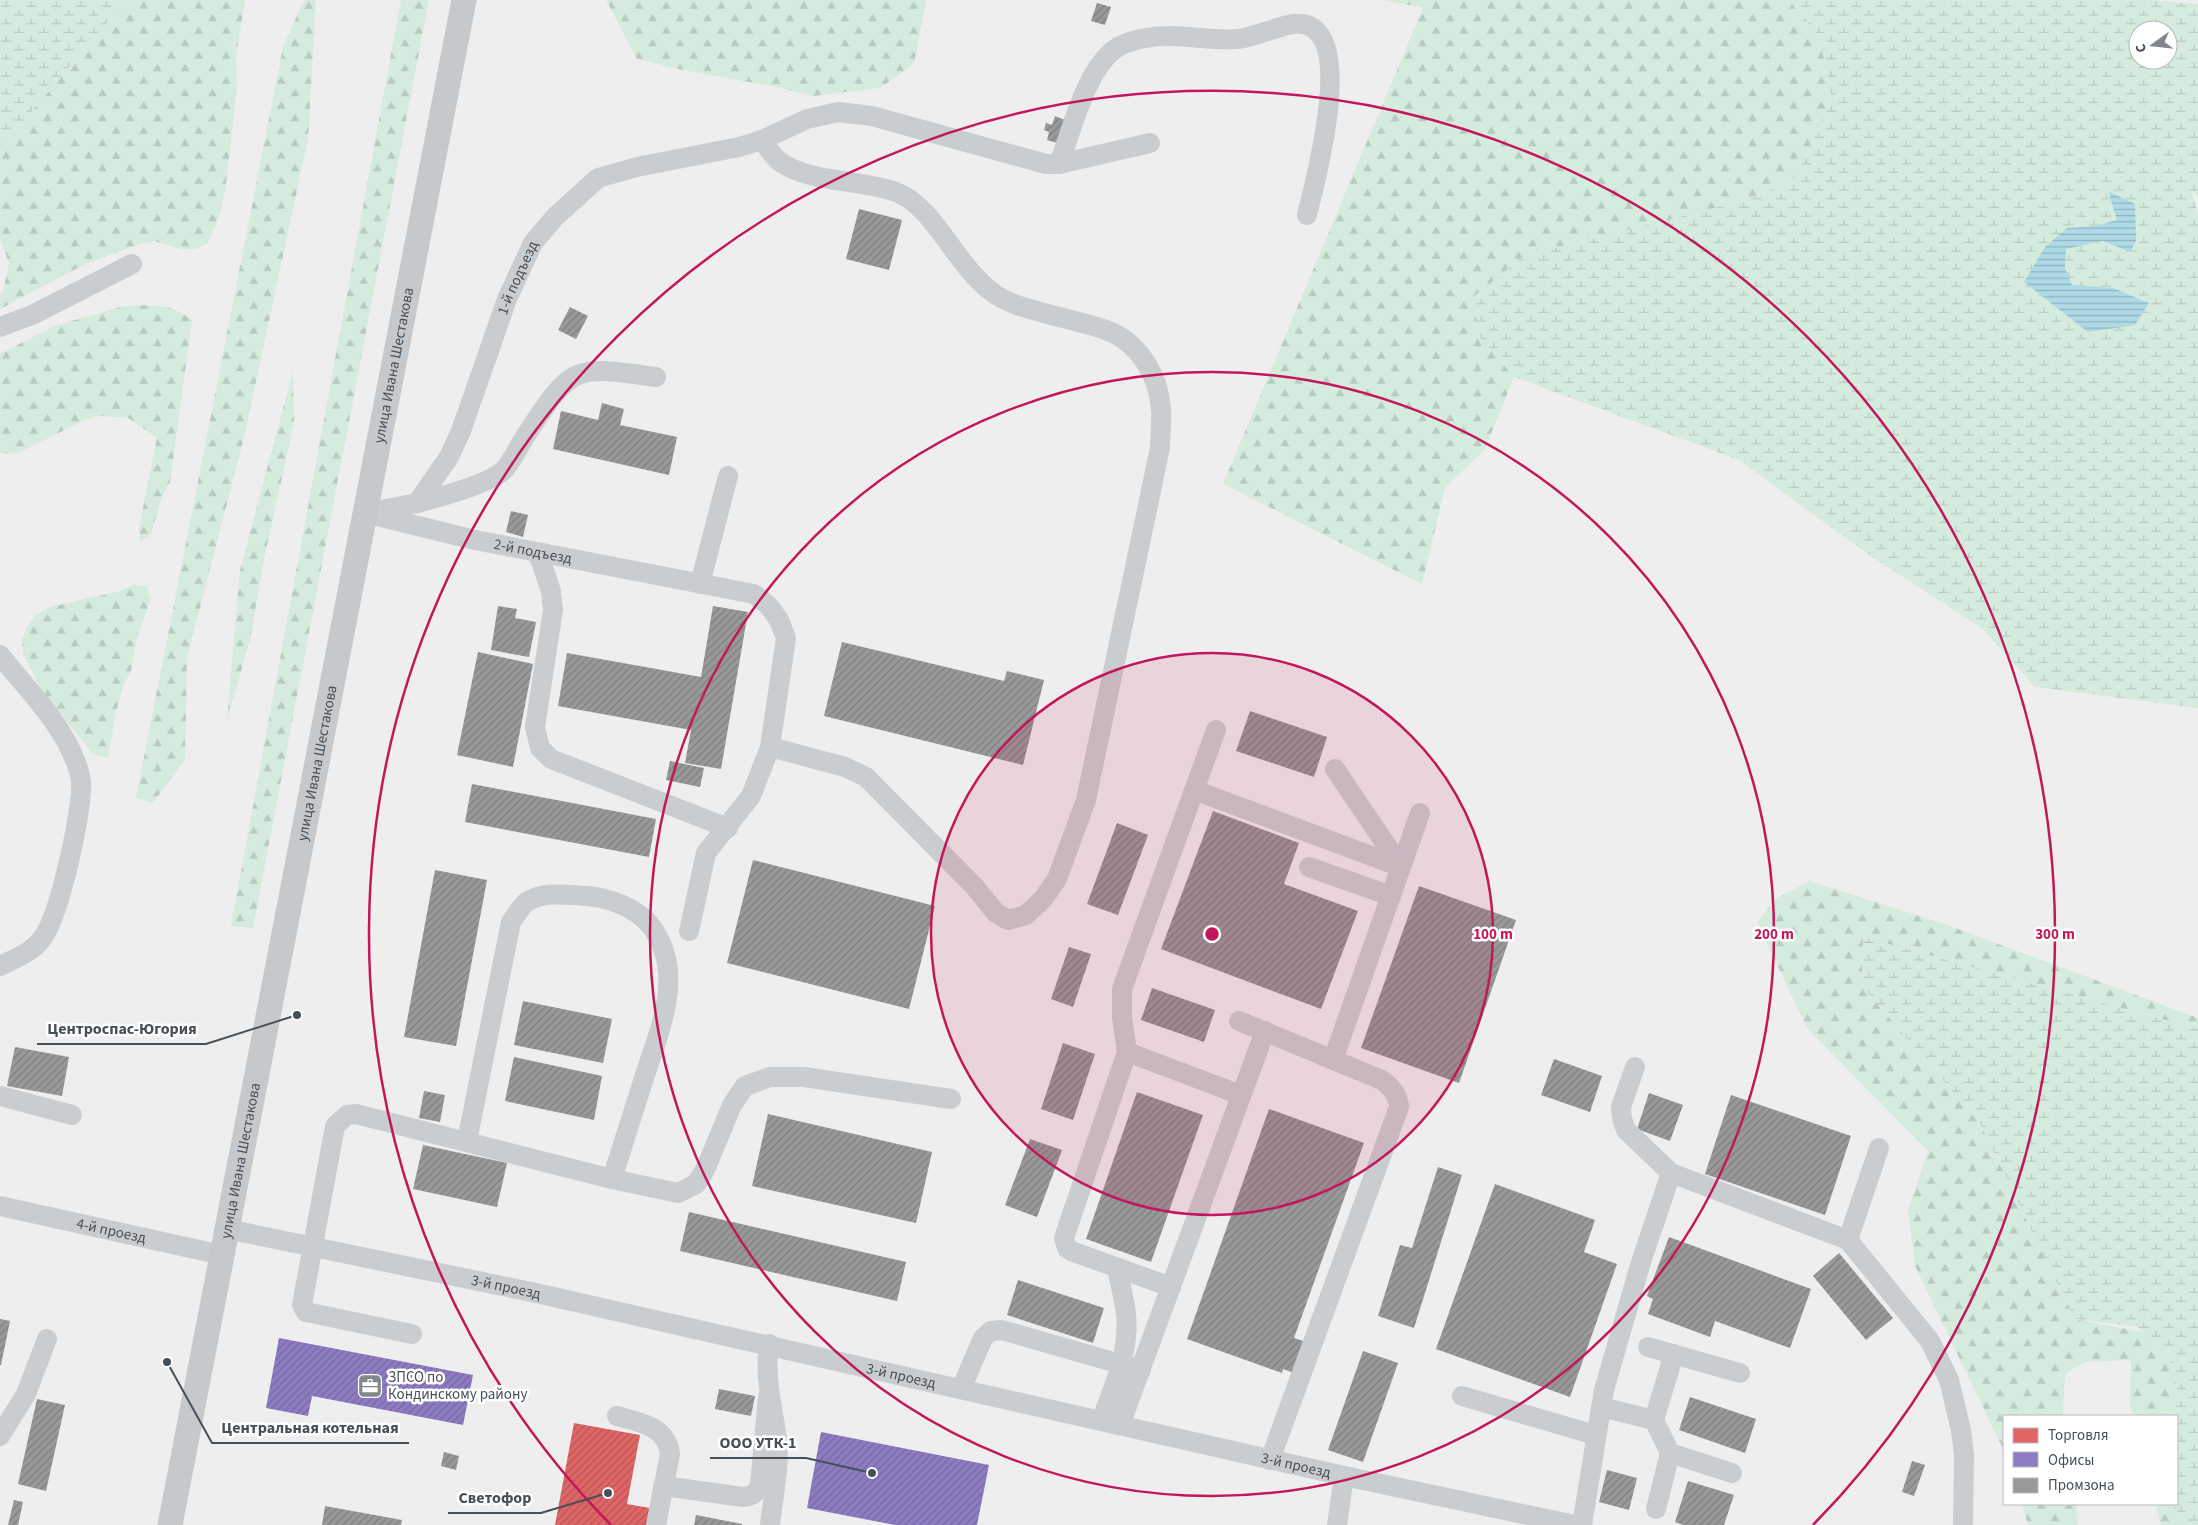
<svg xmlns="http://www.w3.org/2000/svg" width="2198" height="1525" font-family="'Source Sans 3',sans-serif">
	<defs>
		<pattern id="forest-firs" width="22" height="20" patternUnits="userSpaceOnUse" patternTransform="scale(1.25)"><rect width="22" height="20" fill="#d5ebdd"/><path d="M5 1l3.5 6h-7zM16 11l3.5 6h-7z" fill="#b8cbc0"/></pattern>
		<pattern id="wetland-marsh" width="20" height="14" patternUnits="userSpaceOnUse" patternTransform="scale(1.25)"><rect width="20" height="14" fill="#d5ebdd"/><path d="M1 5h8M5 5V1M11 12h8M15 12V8" fill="none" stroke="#b8cbc0"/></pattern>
		<pattern id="water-rules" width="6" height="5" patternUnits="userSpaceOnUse" patternTransform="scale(1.25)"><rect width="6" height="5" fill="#addae6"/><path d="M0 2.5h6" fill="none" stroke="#8fb3bd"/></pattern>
		<pattern id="shops-hatch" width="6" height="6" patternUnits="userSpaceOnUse" patternTransform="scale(1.25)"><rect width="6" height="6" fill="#e06666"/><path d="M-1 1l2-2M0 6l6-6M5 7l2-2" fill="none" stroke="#b75657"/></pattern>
		<pattern id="offices-hatch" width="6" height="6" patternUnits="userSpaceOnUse" patternTransform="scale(1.25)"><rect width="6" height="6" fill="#8e7cc3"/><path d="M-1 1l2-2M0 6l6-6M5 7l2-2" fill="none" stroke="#7668a1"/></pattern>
		<pattern id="industry-hatch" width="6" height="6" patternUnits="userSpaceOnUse" patternTransform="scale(1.25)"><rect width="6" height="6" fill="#999"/><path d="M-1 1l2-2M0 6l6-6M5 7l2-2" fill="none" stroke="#7f7f80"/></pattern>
	</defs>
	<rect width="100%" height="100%" fill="#efeeee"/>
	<path fill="url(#forest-firs)" d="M126,0H245L236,57L237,87L226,185L220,214L208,243L196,249H181L154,241L140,244L85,264L0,309V295L3,292L9,263L0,239V149Z
		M304,0H316L308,139L244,438L187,658L185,759L153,803L136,798L283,47Z
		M401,0H429L253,928L231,926Z
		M606,0H925L926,3L914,64L880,88L813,96L777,87L683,70L637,59Z
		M1384,0H1789L1820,38L1832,98L1796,177L1479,332L1514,377L1485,449L1445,488L1422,584L1223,484L1423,8Z
		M124,306C151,305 170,302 192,320L170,482L163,494L151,534L140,542L139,527L157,438L128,418L100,416L85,420L16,454L0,453V354L54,326Z
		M293,371L294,423L263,564L250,640L227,720L240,570Z
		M133,585L147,586L150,600L136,643L131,671L124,684L116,712L108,758L94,755L42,691L23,654L22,640L27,627L36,615L50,607L120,591Z
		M1809,881L1942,923L2198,1018V1029L1863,937L1862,986L1981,1125L2074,1319L2143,1332L2169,1355L2177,1388L2173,1413L2157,1411L2177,1415L2198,1525H2161L2156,1504H2177V1416H2133L2130,1406L2131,1360L2085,1362L2065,1374L2063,1416H2004V1451L1915,1266L1908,1210L1928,1151L1807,1028L1757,922L1776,899Z
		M2022,1504H2076L2078,1525H2028Z"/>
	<path fill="url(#wetland-marsh)" fill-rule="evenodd" d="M0,0H126L0,149Z
		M1789,0H2151L2198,4V196L2192,192L2198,214V708L2035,687L1983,629L1872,557L1739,460L1514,377L1480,337L1472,298L1524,256L1754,198L1796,177L1832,98L1820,38ZM2138,30H2168V60H2138ZM2108,192L2130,252L2103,241L2065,249V268L2071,285L2113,288L2024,282L2067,228L2095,226L2117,220Z
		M1863,937L2198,1029V1525H2182L2175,1504H2177V1416H2173L2177,1388L2169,1355L2137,1327L2074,1319L1981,1125L1862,986Z"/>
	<path fill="url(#water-rules)" d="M2108,191L2135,204L2136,241L2130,252L2103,241L2066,249L2065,268L2072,285L2113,288L2149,303L2135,325L2088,332L2024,282L2045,247L2067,228L2095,226L2117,220Z"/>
	<path fill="url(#shops-hatch)" d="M574,1423L640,1435L627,1504L650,1508L647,1525H555Z"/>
	<path fill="url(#offices-hatch)" d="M279,1338L473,1375L463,1425L312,1396L308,1416L266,1408Z
		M821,1432L989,1465L977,1525H895L807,1508Z"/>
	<path fill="url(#industry-hatch)" d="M1097,3L1111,7L1105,25L1091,21Z
		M1055,116L1065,120L1057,143L1047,140L1049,132L1044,130L1046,123L1052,125Z
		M859,209L902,220L889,270L846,259Z
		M570,307L588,316L576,339L558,330Z
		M602,403L624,409L620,425L677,437L669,475L553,449L561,411L598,420Z
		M511,511L528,515L523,537L506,532Z
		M498,606L517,609L515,618L536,622L529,657L491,650Z
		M713,606L748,612L721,769L685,763L691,730L558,706L567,653L701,677Z
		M842,642L1004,681L1007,671L1044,680L1023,765L824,716Z
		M478,652L533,664L513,767L457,755Z
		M1250,711L1327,737L1314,777L1236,751Z
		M670,761L704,768L700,787L666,780Z
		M472,784L656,819L649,857L465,822Z
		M1213,811L1299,843L1284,884L1358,911L1321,1009L1161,949Z
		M1117,823L1148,835L1118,915L1087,904Z
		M753,860L935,906L909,1009L727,963Z
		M435,870L487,880L456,1046L404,1037Z
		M1419,886L1516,920L1459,1083L1361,1048Z
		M1069,947L1091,954L1073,1007L1051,999Z
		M1152,988L1215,1010L1204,1042L1141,1020Z
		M523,1001L612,1019L603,1063L514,1045Z
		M1063,1043L1095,1054L1073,1120L1041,1109Z
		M15,1047L69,1057L62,1096L7,1086Z
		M514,1057L602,1076L594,1120L505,1101Z
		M1554,1059L1602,1076L1590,1112L1541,1095Z
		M424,1091L445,1095L440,1122L419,1118Z
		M1137,1092L1203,1115L1151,1262L1086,1239Z
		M1649,1093L1683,1105L1670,1141L1637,1129Z
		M1731,1095L1851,1136L1825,1215L1705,1174Z
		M1269,1109L1364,1143L1294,1338L1319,1346L1308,1378L1283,1369L1282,1373L1187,1339Z
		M768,1114L932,1152L916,1223L752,1186Z
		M1030,1139L1062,1150L1037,1217L1005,1205Z
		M423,1145L507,1163L497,1207L413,1189Z
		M1438,1167L1462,1175L1414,1328L1378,1316L1400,1245L1412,1248Z
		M1495,1184L1595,1220L1584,1252L1617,1264L1570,1397L1436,1349Z
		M689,1212L906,1262L897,1301L680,1251Z
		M1669,1237L1811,1289L1790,1348L1715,1321L1710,1337L1648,1314L1653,1299L1647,1296Z
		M1839,1253L1893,1318L1866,1340L1813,1276Z
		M1018,1280L1104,1308L1093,1343L1007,1315Z
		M0,1319L10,1321L1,1365H0Z
		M1363,1351L1398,1363L1363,1462L1328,1450Z
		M719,1389L755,1396L751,1416L715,1409Z
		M1690,1397L1756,1419L1745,1453L1679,1430Z
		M37,1399L65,1405L46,1491L18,1484Z
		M444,1452L459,1456L456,1470L441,1466Z
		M1912,1461L1925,1465L1914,1496L1902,1492Z
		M1607,1470L1637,1478L1629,1510L1599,1502Z
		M1688,1481L1734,1495L1724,1525H1683L1675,1522Z
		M14,1500L23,1502L18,1525H8Z
		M325,1506L402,1520L401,1525H322Z
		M696,1515L742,1524V1525H694Z"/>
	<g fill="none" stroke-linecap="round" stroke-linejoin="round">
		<g stroke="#cacdcf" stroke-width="20">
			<path d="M762,140C767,147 772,155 779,161C808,183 861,179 896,192C934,206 956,266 992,292C1008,304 1026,308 1044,313C1065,319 1087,323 1106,330C1139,342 1159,376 1161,410C1162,422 1160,435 1160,448L1086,800L1057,879L1043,899L1026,915L1008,920L996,913L974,886L866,777L845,767L770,747"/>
			<path d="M1059,164C1072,130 1086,67 1118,47C1132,39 1153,36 1169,36C1192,36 1215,41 1237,39C1258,38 1288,19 1307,25C1354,41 1315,182 1307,215"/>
			<path d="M0,327L32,315L132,264"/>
			<path d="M417,503C437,498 488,484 503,471C512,462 519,446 526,435C572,365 573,365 656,377"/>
			<path id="s1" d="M366,513L417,503L449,457L461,431L507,299L533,243L555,217L598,178L637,167L739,147L762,140L807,119L838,112L872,116L1046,164H1059L1150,143"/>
			<path id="s2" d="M373,515L475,540L754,594L768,605L779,620L786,638L770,747L751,796L706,853L689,931"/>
			<path d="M538,553L551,591L553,610L535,727L540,748L551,759L728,828"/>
			<path d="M700,584L728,476"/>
			<path d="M0,655C26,688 60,721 75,760C79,770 82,780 81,790C79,821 60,917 41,940C32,952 14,959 0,966"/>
			<path d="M1335,769L1401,867"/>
			<path d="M1194,790L1401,867"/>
			<path d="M1309,867L1391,896"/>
			<path d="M1239,1021L1382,1080C1392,1088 1398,1094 1399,1107L1270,1460"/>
			<path d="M1127,1052L1241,1095"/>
			<path d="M1333,1060L1420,813"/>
			<path d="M1635,1067L1621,1107L1622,1119L1626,1130L1671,1173L1848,1240L1930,1341L1949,1380L1961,1430L1964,1455L1963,1525"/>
			<path d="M0,1096L72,1115"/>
			<path d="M467,1141L511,922C516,916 521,905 528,901C545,891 569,895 587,896C610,898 637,908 651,926C686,973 660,1028 644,1078C633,1112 623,1145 612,1179"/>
			<path id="s3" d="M0,1206L222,1255"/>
			<path id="s4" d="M227,1229L536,1293L1344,1476L1575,1525"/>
			<path d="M1848,1240L1879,1148"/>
			<path d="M1171,1287L1071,1251L1067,1248L1064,1238L1127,1052L1122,1017V989L1216,730"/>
			<path d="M412,1334L306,1312L302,1305L335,1126L347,1115L356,1114L612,1179L678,1193L696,1184L705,1170L732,1105L745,1086L770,1077H804L951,1099"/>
			<path d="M769,1344C764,1378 773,1407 777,1440C780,1468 773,1497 770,1525"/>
			<path d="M1648,1347L1740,1373"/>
			<path d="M1674,1354L1654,1420L1670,1453L1732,1473"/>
			<path d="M961,1389L983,1338L991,1331L1002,1330L1141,1370"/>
			<path d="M1462,1396L1595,1435"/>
			<path d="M1601,1407L1654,1420"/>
			<path d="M617,1416C639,1422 667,1426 670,1454L656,1525"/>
			<path d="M1101,1421C1114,1386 1130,1351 1126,1313C1124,1298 1120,1283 1117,1268"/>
			<path d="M1120,1425L1265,1031"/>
			<path d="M0,1436L26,1394L47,1339"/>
			<path d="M663,1486L743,1497C752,1496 756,1494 760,1485L768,1397"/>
			<path d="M1656,1509L1670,1453"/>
			<path d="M1337,1525L1344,1476"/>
			<path d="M1582,1525L1604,1390L1641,1262L1671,1173"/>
		</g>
		<path stroke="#c6c9cc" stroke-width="25" id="s5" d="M170,1525L464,0"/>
	</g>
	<circle cx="1212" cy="934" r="281" fill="#c2185b" fill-opacity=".12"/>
	<g fill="none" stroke="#c2185b" stroke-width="2.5">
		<circle cx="1212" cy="934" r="281"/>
		<circle cx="1212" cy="934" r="562"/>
		<path d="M611 1525A843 843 0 1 1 1813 1525"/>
	</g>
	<defs>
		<symbol id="office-square" viewBox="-11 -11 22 22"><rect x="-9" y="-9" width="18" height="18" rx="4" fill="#82878c" stroke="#fff"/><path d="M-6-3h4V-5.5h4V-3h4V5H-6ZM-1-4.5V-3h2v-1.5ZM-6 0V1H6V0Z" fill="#fff"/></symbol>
	</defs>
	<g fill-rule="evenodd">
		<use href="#office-square" x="356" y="1372" width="28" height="28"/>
	</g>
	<g text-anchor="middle" stroke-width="5" stroke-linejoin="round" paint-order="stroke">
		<g font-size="15" fill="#475058" stroke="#fff">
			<text dy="5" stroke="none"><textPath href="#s1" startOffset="300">1-й подъезд</textPath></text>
			<text dy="5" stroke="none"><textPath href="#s5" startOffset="1181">улица Ивана Шестакова</textPath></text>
			<text dy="5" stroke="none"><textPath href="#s2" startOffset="164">2-й подъезд</textPath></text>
			<text dy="5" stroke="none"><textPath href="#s5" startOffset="776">улица Ивана Шестакова</textPath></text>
			<text dy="5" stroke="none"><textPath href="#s5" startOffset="371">улица Ивана Шестакова</textPath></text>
			<text dy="5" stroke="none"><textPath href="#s3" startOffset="114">4-й проезд</textPath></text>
			<text dy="5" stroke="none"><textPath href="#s4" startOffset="285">3-й проезд</textPath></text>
			<text dy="5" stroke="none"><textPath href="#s4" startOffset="690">3-й проезд</textPath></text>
			<text dy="5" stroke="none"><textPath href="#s4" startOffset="1095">3-й проезд</textPath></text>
		</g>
		<g font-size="15" fill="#475058" stroke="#fff" text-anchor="start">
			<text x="388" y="1382">ЗПСО по<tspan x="388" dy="17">Кондинскому району</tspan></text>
		</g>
	</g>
	<circle cx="1212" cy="934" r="8" fill="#c2185b" stroke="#fff" stroke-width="2.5"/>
	<g font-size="15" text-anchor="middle" font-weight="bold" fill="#c2185b" stroke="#fff" stroke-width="5" stroke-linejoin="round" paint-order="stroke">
		<text x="1493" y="939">100 m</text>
		<text x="1774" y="939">200 m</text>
		<text x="2055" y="939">300 m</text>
	</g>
	<path fill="none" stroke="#475058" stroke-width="2" d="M297 1015L206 1044H37M167 1362L212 1443H409M872 1473L806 1458H710M608 1493L541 1513H448"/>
	<g fill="#475058" stroke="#fff" stroke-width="2">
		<circle cx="297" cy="1015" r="5"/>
		<circle cx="167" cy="1362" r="5"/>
		<circle cx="872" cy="1473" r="5"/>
		<circle cx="608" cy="1493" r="5"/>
	</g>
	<g font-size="16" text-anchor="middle" font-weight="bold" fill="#475058" stroke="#fff" stroke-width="5" stroke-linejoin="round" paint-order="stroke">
		<text x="122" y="1034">Центроспас-Югория</text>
		<text x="310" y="1433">Центральная котельная</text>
		<text x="758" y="1448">ООО УТК-1</text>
		<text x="495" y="1503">Светофор</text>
	</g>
	<rect x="2003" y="1415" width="175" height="90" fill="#ffffff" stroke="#b5b9bc"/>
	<rect x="2013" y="1428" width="25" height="15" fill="#e06666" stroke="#b5b9bc"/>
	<text x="2048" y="1440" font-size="15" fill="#475058">Торговля</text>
	<rect x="2013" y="1452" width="25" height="15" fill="#8e7cc3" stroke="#b5b9bc"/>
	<text x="2048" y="1465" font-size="15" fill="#475058">Офисы</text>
	<rect x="2013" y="1478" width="25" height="15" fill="#999999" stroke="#b5b9bc"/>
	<text x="2048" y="1490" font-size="15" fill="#475058">Промзона</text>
	<g transform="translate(2153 45) rotate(255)"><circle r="24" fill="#ffffff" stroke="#b5b9bc"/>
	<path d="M0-4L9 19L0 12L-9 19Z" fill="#82878c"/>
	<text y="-8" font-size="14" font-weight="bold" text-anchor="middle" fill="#475058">С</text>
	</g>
</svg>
